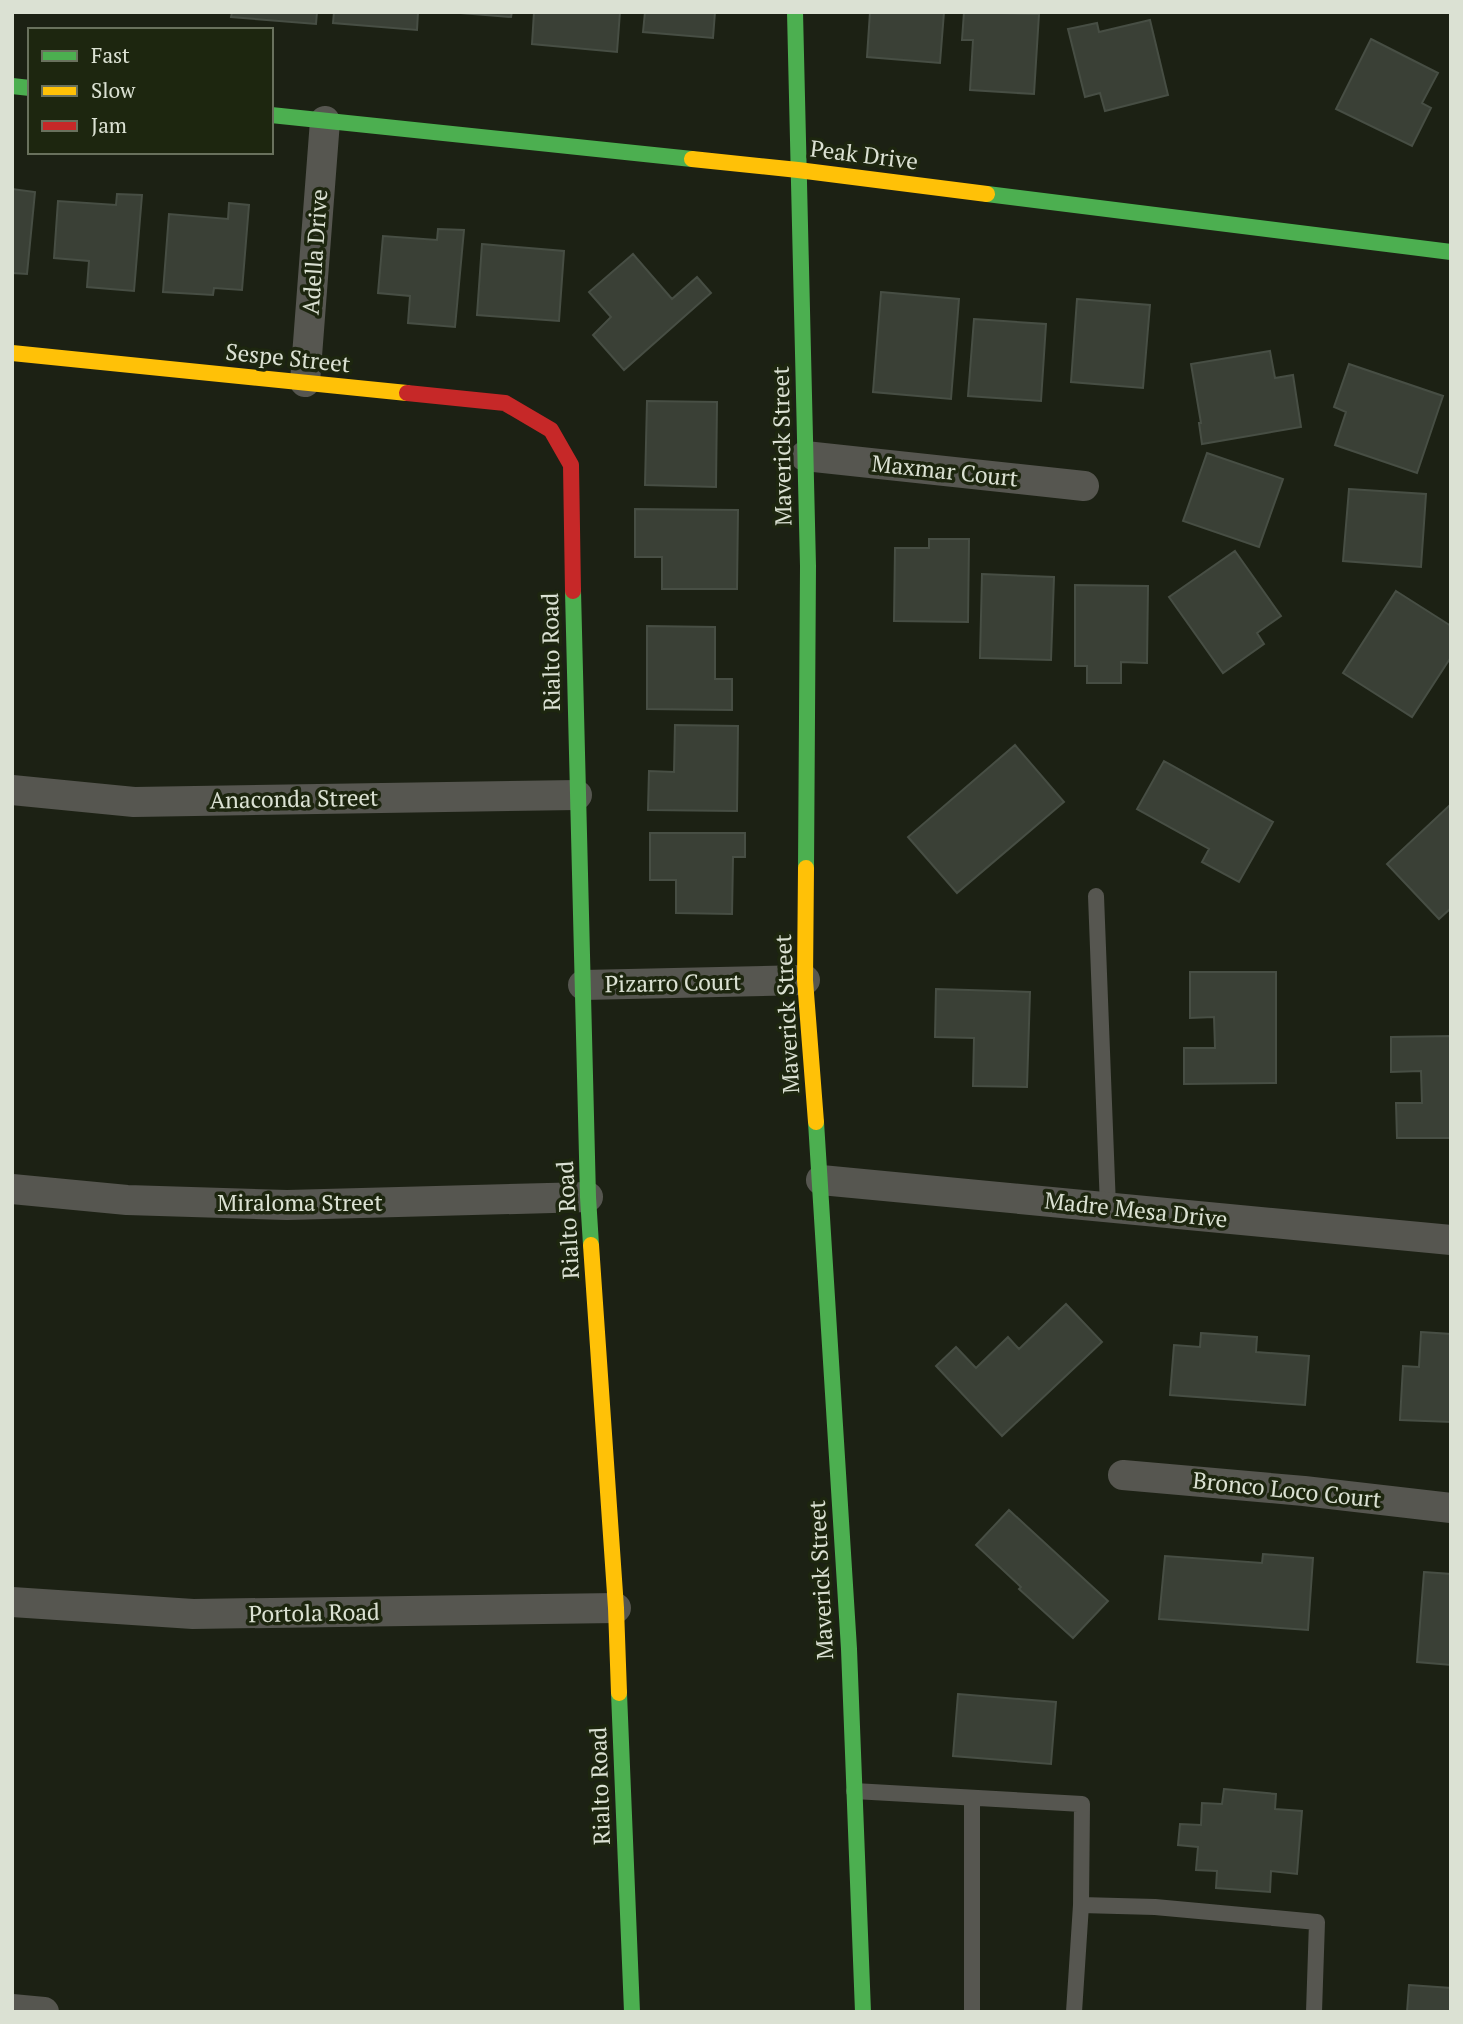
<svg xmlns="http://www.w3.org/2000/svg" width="1463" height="2024" font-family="'PT Serif',serif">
	<rect width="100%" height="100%" fill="#1c2114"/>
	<path fill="#3a4036" stroke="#474e44" stroke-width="2" d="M232,12H317L316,24L231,17Z
		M334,12H418L417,30L333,23Z
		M448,12H512L511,17Z
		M534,12H620L617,52L532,44Z
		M645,12H715L713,38L643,32Z
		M870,12H944L940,63L867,57Z
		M964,12L1039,14L1034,94L970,90L973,40H962Z
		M1150,20L1168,95L1105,111L1100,93L1085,97L1068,29L1097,23L1099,32Z
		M1371,39L1438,73L1422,103L1431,108L1412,146L1336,109Z
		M12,189L35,192L27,274L12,273Z
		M117,194L142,195L134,291L87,287L89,261L54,258L58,201L116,205Z
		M229,203L249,205L242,290L214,288L213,295L163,292L169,214L228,219Z
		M438,229L464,230L455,327L408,323L410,296L378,293L383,236L437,240Z
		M482,244L564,251L559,321L477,315Z
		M633,254L672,299L697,277L711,293L624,370L593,335L611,317L589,292Z
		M881,292L959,299L951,399L873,392Z
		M1077,299L1150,305L1143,388L1071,382Z
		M974,319L1046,324L1041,401L968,396Z
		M1270,351L1275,378L1293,375L1301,427L1202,444L1199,423H1201L1191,364Z
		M1349,364L1443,396L1417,473L1335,445L1346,412L1334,407Z
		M647,401L717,402L716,487L645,485Z
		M1207,453L1283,479L1259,547L1183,521Z
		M1349,489L1426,494L1421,567L1343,561Z
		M635,509L738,510L737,589H662V557H635Z
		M929,539H969L968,622L894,621L895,548H929Z
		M1235,551L1281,616L1257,633L1264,644L1223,673L1169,597Z
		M982,574L1054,577L1051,660L980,658Z
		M1075,585L1148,586L1147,663L1121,662V683H1087V666H1075Z
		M1396,591L1451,626V657L1412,717L1343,673Z
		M647,626L715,627V679H732V710L647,709Z
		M675,725L738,726L737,811L648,810L649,771L674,772Z
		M1015,745L1064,802L957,893L908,837Z
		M1164,761L1273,822L1239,882L1202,862L1209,849L1137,809Z
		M1451,804V908L1439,919L1387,864Z
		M650,833H745V857H733L732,914L676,913V880H650Z
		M1190,972H1276V1083L1184,1084V1048H1215L1214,1017L1190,1018Z
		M936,989L1030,992L1027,1087L973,1086L974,1038L935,1037Z
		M1451,1036V1138H1397L1396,1103H1422L1421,1071L1391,1072V1037Z
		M1066,1304L1102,1342L1002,1436L936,1366L956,1347L976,1368L1008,1337L1019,1349Z
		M1421,1332L1451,1334V1422L1400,1420L1403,1366L1419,1367Z
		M1201,1333L1257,1337L1256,1352L1309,1356L1305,1405L1170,1395L1174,1345L1200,1347Z
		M1009,1510L1108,1601L1073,1638L1019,1589L1021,1587L976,1545Z
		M1263,1554L1313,1558L1308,1630L1159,1619L1165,1556L1262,1563Z
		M1424,1572L1451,1574V1665L1417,1662Z
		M958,1694L1056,1702L1051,1764L953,1756Z
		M1224,1789L1276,1794L1275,1809L1302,1811L1297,1874L1271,1871L1270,1892L1216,1888L1217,1871L1196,1870L1198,1847L1178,1845L1180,1824L1201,1825L1202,1803L1222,1804Z
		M1409,1985L1451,1988V2012H1407Z"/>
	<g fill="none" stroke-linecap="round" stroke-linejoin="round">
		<path stroke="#565650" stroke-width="16" d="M1096,896L1108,1207
			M854,1791L1082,1804L1081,1905
			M972,1799V2012
			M1074,2012L1081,1905L1155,1907L1317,1922L1314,2012"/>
		<path stroke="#565650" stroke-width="30" d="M305,382L325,121
			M805,456L1084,486
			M12,790L134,802L577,795
			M583,985L805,980
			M821,1180L1451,1240
			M12,1189L127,1200L287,1205L588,1197
			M1123,1475L1304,1491L1451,1508
			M12,1602L193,1614L616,1608
			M12,2009L44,2012"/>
		<path stroke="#4caf50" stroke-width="16" d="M795,12L808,566L806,868
			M12,86L30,88
			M271,115L692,159
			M987,194L1451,252
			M573,591L588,1197L591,1245
			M816,1122L849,1649L863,2012
			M619,1693L632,2012"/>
		<path stroke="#ffc107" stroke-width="16" d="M692,159L798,170L987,194
			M12,353L407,393
			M806,868L805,980L816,1122
			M591,1245L616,1608L619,1693"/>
		<path stroke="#c62828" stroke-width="16" d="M407,393L505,403L551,430L571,465L573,591"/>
	</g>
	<g text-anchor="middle" stroke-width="7" stroke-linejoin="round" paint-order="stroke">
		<g font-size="23" fill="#dbe1d3" stroke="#1d260f">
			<text transform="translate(864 155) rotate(7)" y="8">Peak Drive</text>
			<text transform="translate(315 252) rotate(-86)" y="8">Adella Drive</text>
			<text transform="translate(288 358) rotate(6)" y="8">Sespe Street</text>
			<text transform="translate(782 446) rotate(-91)" y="8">Maverick Street</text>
			<text transform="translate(945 471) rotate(6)" y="8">Maxmar Court</text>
			<text transform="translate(551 652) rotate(-91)" y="8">Rialto Road</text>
			<text transform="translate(294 799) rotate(-1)" y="8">Anaconda Street</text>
			<text transform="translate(673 983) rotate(-1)" y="8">Pizarro Court</text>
			<text transform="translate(787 1014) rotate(-93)" y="8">Maverick Street</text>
			<text x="300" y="1211">Miraloma Street</text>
			<text transform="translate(1136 1210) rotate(6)" y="8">Madre Mesa Drive</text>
			<text transform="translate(568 1220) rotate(-93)" y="8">Rialto Road</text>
			<text transform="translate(1287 1490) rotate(6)" y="8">Bronco Loco Court</text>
			<text transform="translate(821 1580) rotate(-93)" y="8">Maverick Street</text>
			<text transform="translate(314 1613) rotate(-1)" y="8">Portola Road</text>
			<text transform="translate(600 1786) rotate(-92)" y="8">Rialto Road</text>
		</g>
	</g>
	<rect width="1463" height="2024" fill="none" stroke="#dbe1d3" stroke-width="28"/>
	<rect x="28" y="28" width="245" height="126" fill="#1d260f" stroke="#69715d" stroke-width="2"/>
	<rect x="42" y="51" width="35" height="10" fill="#4caf50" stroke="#69715d" stroke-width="2"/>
	<text x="91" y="63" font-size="21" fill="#dbe1d3">Fast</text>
	<rect x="42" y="86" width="35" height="10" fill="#ffc107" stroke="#69715d" stroke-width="2"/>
	<text x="91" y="98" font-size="21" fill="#dbe1d3">Slow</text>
	<rect x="42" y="121" width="35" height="10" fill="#c62828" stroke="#69715d" stroke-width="2"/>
	<text x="91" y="133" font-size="21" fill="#dbe1d3">Jam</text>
</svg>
